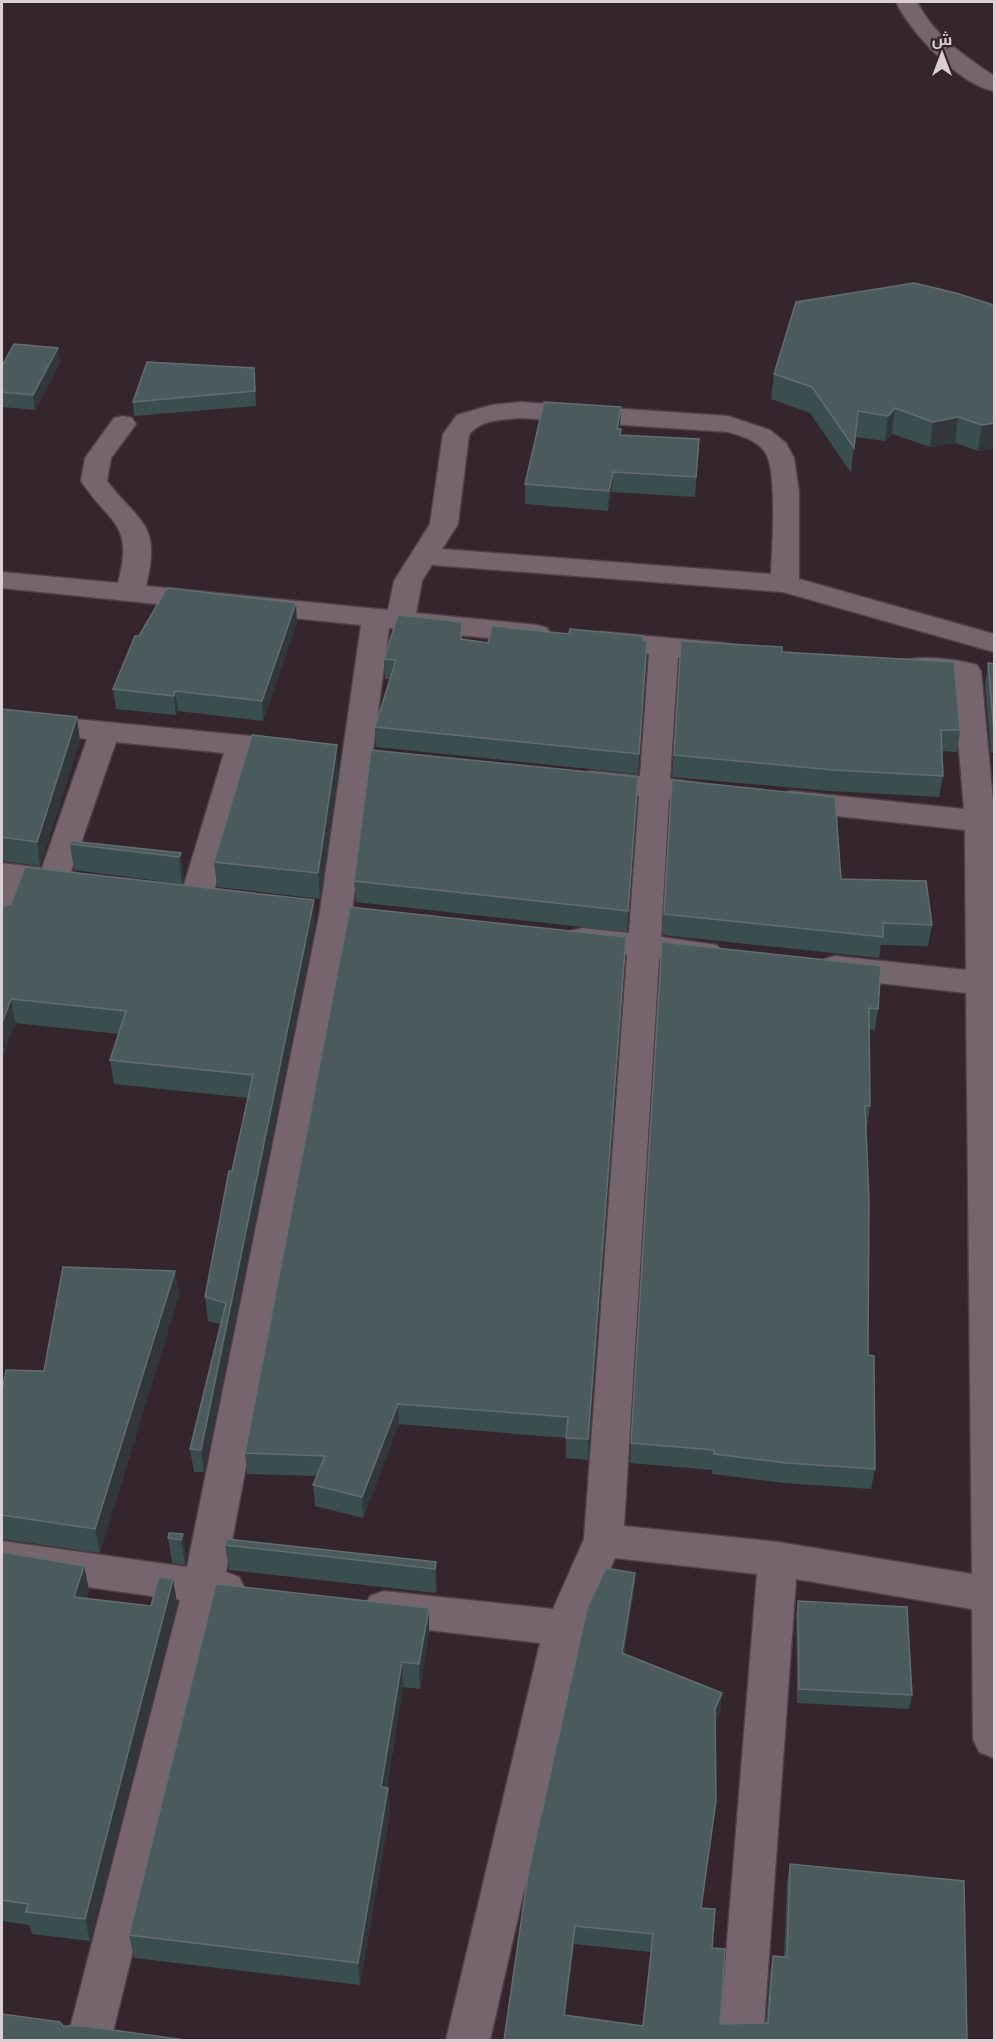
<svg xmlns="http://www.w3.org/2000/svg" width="996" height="2042" font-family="'Space Grotesk',Cairo,sans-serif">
	<rect width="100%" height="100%" fill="#35252c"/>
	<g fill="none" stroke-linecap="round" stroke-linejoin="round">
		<defs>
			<path id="minor" d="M896,2H917C935,36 963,55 994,76V91C960,85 911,33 896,2Z
				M521,402L728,416L770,430L786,443L794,458L799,492V579L994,634V652L783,592L432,565L422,581L416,613L537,625L547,628L551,634L547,640L537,643L389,628L352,911L226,1572L239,1577L245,1589L239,1601L225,1606L218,1605L111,2040H67L180,1600L2,1575V1541L187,1567L320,911L361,625L2,588V572L118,583C134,522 111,526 81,481L85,458L114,418L123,416L132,418L136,424L111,458L107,481C142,526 161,523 146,586L388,610L394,581L430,524L443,434L457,415L491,405ZM521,418L728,432C740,435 758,441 765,452C778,471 772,549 771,574L442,549L458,524L469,435C481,419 502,420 521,418Z
				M603,632L725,643L735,646L739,652L735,658L725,661L678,657L670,779L727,787L731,794L727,801L716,804L669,799L661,937L717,945L722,953L717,961L706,964L659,959L624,1526L778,1542L972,1574L966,993L835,978L824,975L819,967L824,959L835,956L966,970L965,830L791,811L780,808L776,801L780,794L791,791L964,809L953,679L901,673L897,667L901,661C923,655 955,659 977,665L981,671L994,812V1758L979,1752L973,1739L972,1609L796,1579L763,2040H719L757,1574L615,1558L584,1628L490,2040H446L540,1643L384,1625L370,1620L364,1608L370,1596L384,1591L553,1609L584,1539L627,955L571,947L566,939L571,931L582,928L629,933L639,796L580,788L576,781L580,774L591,771L640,776L649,654L593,647L589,641L593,635Z
				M2,712L292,740L303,743L307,750L303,757L292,760L253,756L212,898L207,906L196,909L185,906L180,898L224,753L116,742L71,872L76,873L81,881L76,889L65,892L28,888L13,927L2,930V863L42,868L87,739L2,730Z"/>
		</defs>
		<use href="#minor" stroke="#4d4047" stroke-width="3"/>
		<use href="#minor" fill="#77656d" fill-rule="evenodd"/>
	</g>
	<path fill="#3a4d4f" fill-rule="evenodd" d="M994,305V448L978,451L955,443L930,447L892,434L885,441L855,437L851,473L810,413L771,399L774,374Z
		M58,348L60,363L35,410L2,407V366Z
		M255,382L256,406L134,416L133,402Z
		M620,429L621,435L699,439L695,497L612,492L608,511L525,504V484Z
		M462,622V639L488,643L569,634L643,641L646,661L638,774L376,747L375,727L390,679H385L384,659Z
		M297,623L263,721L178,711L176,715L116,709L113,689L139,636Z
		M681,641L960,730L957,752L942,751L943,776L939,797L830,791L672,777Z
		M994,652V753H991L985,685L988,663L993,664Z
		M2,709L80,741L40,866L2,861Z
		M338,770L320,899L217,887L214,862Z
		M672,780L841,879L932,925L928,946L881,945L879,958L662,935Z
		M637,798L627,932L356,902L354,881Z
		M70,844L181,853L184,879L182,884L74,870Z
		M2,907L315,924L204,1472H194L190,1449L221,1324L208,1321L205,1297L248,1098L114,1084L110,1060L119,1034L15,1023L2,1059Z
		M662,942L878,1009L875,1030L869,1029L870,1106L867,1127H866L868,1355L875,1469L871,1489L784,1483L712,1474V1470L630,1463Z
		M625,958L588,1460L566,1458V1438L399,1424L363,1518L315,1506L313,1485L317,1476L247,1474L245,1453Z
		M175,1271L179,1295L100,1553L2,1539V1391L44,1371Z
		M183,1534L186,1560L185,1565L172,1563L168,1538Z
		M225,1545L436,1562L437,1587L436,1593L229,1570Z
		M2,1552L84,1566L89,1590L86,1598L151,1606L173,1579L177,1603L90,1941L32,1934L29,1925L2,1921Z
		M635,1573L634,1592L624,1654L722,1693L720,1712L715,1723L701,1908L712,1948L720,2024L766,2023L770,1973L773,1956L784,1957L787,1882L790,1864L967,2040H504ZM574,1944L651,1952L643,2026L565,2016Z
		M798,1601L912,1695L909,1709L797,1703L796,1615Z
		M429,1633L420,1689L403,1687L387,1788H388L390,1812L360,1985L134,1958L129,1935Z"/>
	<path fill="#31373b" d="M58,348L60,363L35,410L33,395Z
		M621,407L620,427L616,449L617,429Z
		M895,408L892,434L885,441L888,416Z
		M958,417L955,443L930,447L933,422Z
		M994,423V448L978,451L982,425Z
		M613,472L612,492L608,511L609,491Z
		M296,603L297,623L263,721L262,701Z
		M175,691L178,711L176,715L174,696Z
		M77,717L80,741L40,866L37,842Z
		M337,745L338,770L320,899L318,873Z
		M638,777L637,798L627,932L628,911Z
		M181,853L184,879L182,884L179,857Z
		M314,900L315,924L204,1472L201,1450Z
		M626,937L625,958L588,1460V1439Z
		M11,999L15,1023L2,1059V1023Z
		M175,1271L179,1295L100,1553L95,1529Z
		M398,1404L399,1424L363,1518L362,1497Z
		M183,1534L186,1560L185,1565L181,1540Z
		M436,1562L437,1587L436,1593L435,1569Z
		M84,1566L89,1590L79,1621L74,1597Z
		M635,1573L634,1592L620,1672L622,1653Z
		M173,1579L177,1603L90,1941L85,1919Z
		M429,1608V1633L420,1689L419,1664Z
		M402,1662L403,1687L383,1811L381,1787Z
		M722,1693L720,1712L713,1728L715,1709Z
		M388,1788L390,1812L360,1985L358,1963Z
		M575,1926L574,1944L563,2033L564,2015Z"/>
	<path fill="#4b5b5d" stroke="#626d70" stroke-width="1.5" fill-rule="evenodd" d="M914,283L956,293L994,305V423L982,425L958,417L933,422L895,408L888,416L858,411L854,448L812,387L774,374L796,302Z
		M14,344L58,348L33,395L2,392V366Z
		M147,362L254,368L255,391L133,402Z
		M544,402L621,407L617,429H621L620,435L699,439L696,477L613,472L609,491L525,484Z
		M167,588L296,603L262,701L175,691L174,696L113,689L135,636H139Z
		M398,615L462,622L461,639L488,643L492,626L569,634L570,629L643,636V641H647L639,754L375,727L396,660L384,659Z
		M681,641L782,647V652L954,662L960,730H941L943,776L833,770L674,755Z
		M988,663L994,664V731Z
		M2,709L77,717L37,842L2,837Z
		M252,735L337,745L318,873L214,862Z
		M371,750L638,777L628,911L354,881Z
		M672,780L835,797L841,879L926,881L932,925L883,923V937L664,914Z
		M71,841L181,853L179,857L70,844Z
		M25,867L314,900L201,1450L190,1449L226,1303L205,1297L229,1171H232L253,1075L110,1060L126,1011L11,999L2,1023V907L11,904Z
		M350,907L626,937L588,1439L566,1438L568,1417L398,1404L362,1497L313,1485L325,1456L245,1453Z
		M662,942L881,966L878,1009L869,1008L870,1106H865L869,1199L868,1355L874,1356L875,1469L787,1463L714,1454V1450L631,1443Z
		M63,1267L175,1271L95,1529L2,1515V1391L6,1370L44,1371Z
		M169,1533L183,1534L181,1540L168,1538Z
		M227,1539L436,1562L435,1569L225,1545Z
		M2,1552L84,1566L74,1597L151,1606L159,1577L173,1579L85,1919L26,1912L28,1904L2,1900Z
		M606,1568L635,1573L622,1653L722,1693L715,1709L716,1801L701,1908L715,1909L712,1948L725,1949L720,2024L768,2023L773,1956L787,1957L790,1864L964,1881L967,2040H504L528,1874L587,1609ZM575,1926L653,1934L643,2026L564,2015Z
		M216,1584L429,1608L419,1664L402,1662L381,1787L388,1788L358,1963L129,1935Z
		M798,1601L907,1607L912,1695L799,1689Z
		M2,2014L60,2022L63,2026H83L185,2040H2Z"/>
	<rect width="996" height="2042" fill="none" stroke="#dad0d4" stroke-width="6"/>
	<g transform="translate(942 54)" stroke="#35252c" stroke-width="4.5" paint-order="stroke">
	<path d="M0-4.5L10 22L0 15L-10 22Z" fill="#dad0d4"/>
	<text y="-9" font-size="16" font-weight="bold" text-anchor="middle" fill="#dad0d4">ش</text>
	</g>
</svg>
